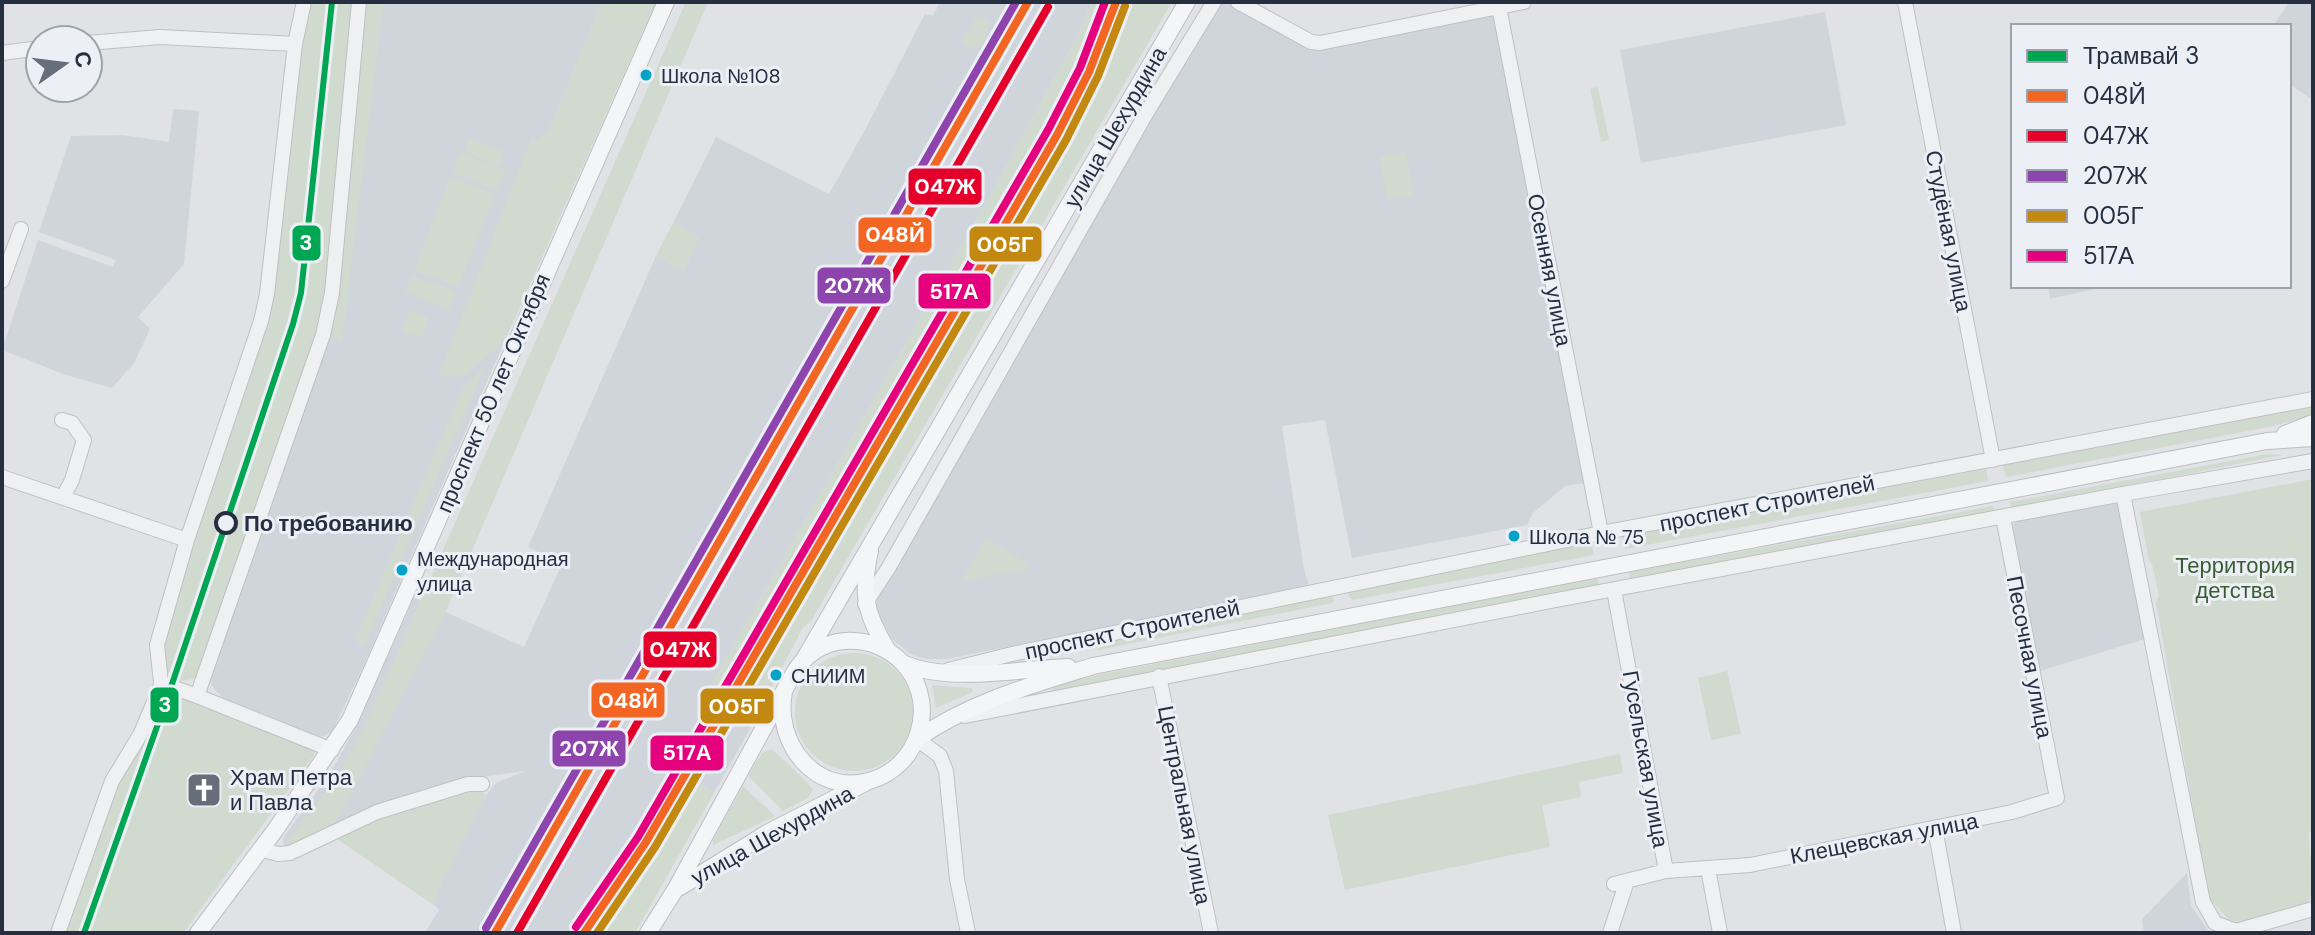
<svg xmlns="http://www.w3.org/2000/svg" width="2315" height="935" font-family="'DM Sans',sans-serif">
	<rect width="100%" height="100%" fill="#e0e2e5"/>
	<path fill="#d0d5dc" d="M383,2H602L547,136L538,141L532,138L465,375L506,338L363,667L332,732L321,737L223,698L211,685L212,672L327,337L341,341Z
		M940,2H1092L1078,35L986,203L704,698L755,720L714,793L690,778L590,933H425L439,910L434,905L437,893L478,806L496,783L525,771L468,779L292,846L284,847L283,838L329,775L358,724L414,598L524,647L562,564L528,547L656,256L684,270L699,238L673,223L716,137L829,194L866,128L925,14L933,16Z
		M1217,2H1231L1306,48L1491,16L1495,18L1585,483L1565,486L1533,513L1527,525L1352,558L1325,420L1282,426L1304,569L1309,586L947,659H927L912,655L893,640L882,622L876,609L877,599Z
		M2289,2H2313V100L2289,84V26H2273Z
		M1825,12L1846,125L1641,163L1620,50Z
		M173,109L199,111L184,264L138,317L150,329L134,363L112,388L66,375L2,350L38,240L113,267L116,260L39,232L71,136L123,135L169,142Z
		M2048,286H2108L2050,299Z
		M2116,503L2120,508L2145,639L2040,671L2013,529L2014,524L2020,520Z
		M2187,873L2191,906L2210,933H2144L2142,919Z"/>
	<path fill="#d0dacf" d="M310,2H355L328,292L318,333L198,673L193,679L179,681L166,671L163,647L194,544L267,322L300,46Z
		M363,2H383L342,342L327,337Z
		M602,2H656L506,338L465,375L438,377L532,138L538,141L541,133L547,136Z
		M686,2H708L446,611L337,821C324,835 305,842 286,843L336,778L364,728Z
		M1092,2H1172L811,621L802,629L755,720L704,698L986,203L1078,35Z
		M977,16L987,21L991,20L981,46L974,49L962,42Z
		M1598,87L1609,140L1601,142L1590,89Z
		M469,139L503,151L500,165L464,152Z
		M1406,152L1413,196L1387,200L1380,156Z
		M461,153L505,170L497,190L453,173Z
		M450,177L495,194L458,287L414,270Z
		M673,223L700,237L684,270L656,256Z
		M412,276L456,291L449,309L405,292Z
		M410,310L429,318L421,338L402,331Z
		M485,366L365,644L359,645L356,638L462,389Z
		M2313,403V415L2274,426L2006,477L2003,465Z
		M2267,454L2282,455L2012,509L2010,502Z
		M1986,469L1988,481L1625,549L1622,536Z
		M2313,479V831L2309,832C2309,854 2315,882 2309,902L2242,922L2229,920L2209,898L2156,602L2159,596L2152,564L2149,561L2140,512Z
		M1993,506L1995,512L1630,580L1629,572Z
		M986,539L1029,564L1026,569L962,581Z
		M1591,542L1594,555L1352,600L1348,595L1350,591Z
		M1597,578L1599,586L1054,691L1051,688L1053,685L1103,674Z
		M1330,595L1334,599L1332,603L1098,650L1095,647L1094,644Z
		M795 712a59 59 0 1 1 118 0a59 59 0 1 1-118 0Z
		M1727,671L1741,734L1711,740L1698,678Z
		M932,685L972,688L973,692L936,708Z
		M167,692L191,698L314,749L315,754L183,933H64L116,783L164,693Z
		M771,749C778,754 810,784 813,790L808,798L783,811L748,776L762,753Z
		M1620,754L1623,773L1579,782L1581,797L1542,805L1550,847L1345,890L1328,815Z
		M690,778L714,793L635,933H590Z
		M743,786L775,816L713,845V840Z
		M474,788L486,794L437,893L434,905L337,839L379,816Z"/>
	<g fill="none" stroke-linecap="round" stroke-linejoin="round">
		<defs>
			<path id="minor" d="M1238,2L1311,42L1320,43L1524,2
				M1905,2L1993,460
				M1499,7L1601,533
				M88,43L160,37L295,44
				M2,53L40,48
				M2,281L21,229
				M62,420L72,423L84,440L72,480L63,497
				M2,477L187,540
				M2123,494L2203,902L2215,923L2236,931L2313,909
				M1614,590L1666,871
				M865,604L889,567L1147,112L1214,2
				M948,670L1012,654L1601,533L2313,399
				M1159,676L1211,933
				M161,683L197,696
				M965,716L1551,601L2123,494L2313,461
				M917,739L940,756L946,771L957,879L968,933
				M332,750L197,696L323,335L332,293L359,2
				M1935,828L1954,933
				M260,849L278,854L290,853L377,812L468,784H482
				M1708,869L1720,933
				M1614,884L1666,871L1750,865L2012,812L2057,798L2003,517
				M58,933L112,781L140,735L158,693L161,683L157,645L187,540L261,321L267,294L295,44L304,2
				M1610,933L1627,881"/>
			<path id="major" d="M2285,434L2313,423
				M870,551C861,592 865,614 887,649
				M803,661L1187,2
				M905,664C951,683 1019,669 1068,667
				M917,739C970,702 1032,685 1093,666L2267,441L2313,438
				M680,887L767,833L865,783
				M198,933L276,829L350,720L666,2
				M648,933L675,890L790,680C794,673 798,665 804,660C833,631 882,636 907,668C938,707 918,768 869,781C815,796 774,742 784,692"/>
		</defs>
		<use href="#minor" stroke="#bec0c3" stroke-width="16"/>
		<use href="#major" stroke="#bbbfc3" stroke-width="18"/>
		<use href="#minor" stroke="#eff0f2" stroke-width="14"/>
		<use href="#major" stroke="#f4f5f6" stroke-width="16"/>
		<defs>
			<path id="rail-1" d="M495,933L1028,2
				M584,933L646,842L1057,135L1089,72L1116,2"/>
			<path id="rail-2" d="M517,933L1048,7"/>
			<path id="rail-3" d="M486,928L1016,2"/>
			<path id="rail-4" d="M597,933L655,847L1066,140L1098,76L1125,6"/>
			<path id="rail-5" d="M576,927L638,837L1048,130L1080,68L1105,2"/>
		</defs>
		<use href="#rail-1" stroke="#ecf0f6" stroke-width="14"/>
		<use href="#rail-2" stroke="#ecf0f6" stroke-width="14"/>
		<use href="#rail-3" stroke="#ecf0f6" stroke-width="14"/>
		<use href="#rail-4" stroke="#ecf0f6" stroke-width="14"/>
		<use href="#rail-5" stroke="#ecf0f6" stroke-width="14"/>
		<use href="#rail-1" stroke="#f26522" stroke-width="8"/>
		<use href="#rail-2" stroke="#e4002b" stroke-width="8"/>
		<use href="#rail-3" stroke="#8e44ad" stroke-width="8"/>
		<use href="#rail-4" stroke="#c28810" stroke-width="8"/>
		<use href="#rail-5" stroke="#e5007d" stroke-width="8"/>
		<defs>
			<path id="tram-1" d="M84,933L171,687L293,324L301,293L332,2"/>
		</defs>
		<use href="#tram-1" stroke="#ecf0f6" stroke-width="12"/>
		<use href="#tram-1" stroke="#00a651" stroke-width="6"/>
	</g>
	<defs>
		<symbol id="church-square" viewBox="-11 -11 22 22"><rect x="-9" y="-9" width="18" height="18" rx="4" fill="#666e7a" stroke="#ecf0f6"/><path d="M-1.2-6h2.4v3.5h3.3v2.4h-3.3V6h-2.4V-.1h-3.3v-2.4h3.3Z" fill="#fff"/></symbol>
	</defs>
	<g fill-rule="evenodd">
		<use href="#church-square" x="184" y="770" width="40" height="40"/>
	</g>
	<g fill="#02a3c7" stroke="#ecf0f6" stroke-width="3">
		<circle cx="646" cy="75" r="7"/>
		<circle cx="1514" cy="536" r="7"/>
		<circle cx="402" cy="570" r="7"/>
		<circle cx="776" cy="675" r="7"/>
	</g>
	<circle fill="#ecf0f6" stroke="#252f40" stroke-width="4" cx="226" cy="523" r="10"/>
	<g text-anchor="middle" stroke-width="6" stroke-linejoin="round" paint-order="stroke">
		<g font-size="20" fill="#252f40" stroke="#ecf0f6" text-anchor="start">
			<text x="661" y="83">Школа №108</text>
			<text x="1529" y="544">Школа № 75</text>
			<text x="417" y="566">Международная<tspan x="417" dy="25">улица</tspan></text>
			<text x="791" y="683">СНИИМ</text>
		</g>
		<g font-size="22" fill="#252f40" stroke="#ecf0f6">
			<text transform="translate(1115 127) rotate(-60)" y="8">улица Шехурдина</text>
			<text transform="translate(1949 231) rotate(79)" y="8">Студёная улица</text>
			<text transform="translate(1550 270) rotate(79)" y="8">Осенняя улица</text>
			<text transform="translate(493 393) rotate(-67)" y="8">проспект 50 лет Октября</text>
			<text transform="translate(1767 503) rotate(-11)" y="8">проспект Строителей</text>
			<text transform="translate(1132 629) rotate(-12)" y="8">проспект Строителей</text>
			<text transform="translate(2030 657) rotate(79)" y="8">Песочная улица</text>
			<text transform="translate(1646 759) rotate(80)" y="8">Гусельская улица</text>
			<text transform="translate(1185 805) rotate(79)" y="8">Центральная улица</text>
			<text transform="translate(772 835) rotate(-29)" y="8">улица Шехурдина</text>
			<text transform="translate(1884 838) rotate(-11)" y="8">Клещевская улица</text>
		</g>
		<g font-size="22" font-weight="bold" fill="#252f40" stroke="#ecf0f6" text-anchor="start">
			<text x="244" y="531">По требованию</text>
		</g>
		<g font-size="22" fill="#395c31" stroke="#ecf0f6">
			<text x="2235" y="573">Территория<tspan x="2235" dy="25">детства</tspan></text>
		</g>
		<g font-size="22" fill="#252f40" stroke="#ecf0f6" text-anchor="start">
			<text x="230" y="785">Храм Петра<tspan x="230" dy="25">и Павла</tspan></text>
		</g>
	</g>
	<g stroke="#ecf0f6" stroke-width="3">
		<rect x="907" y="167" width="76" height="39" rx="8" fill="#e4002b"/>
		<rect x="857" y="216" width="76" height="38" rx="8" fill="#f26522"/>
		<rect x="291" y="224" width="31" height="38" rx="8" fill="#00a651"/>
		<rect x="968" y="225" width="75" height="38" rx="8" fill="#c28810"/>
		<rect x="816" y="266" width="76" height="39" rx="8" fill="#8e44ad"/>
		<rect x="917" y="272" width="75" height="38" rx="8" fill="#e5007d"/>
		<rect x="642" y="630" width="76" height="39" rx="8" fill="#e4002b"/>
		<rect x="590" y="681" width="76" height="38" rx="8" fill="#f26522"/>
		<rect x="149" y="686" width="31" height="38" rx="8" fill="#00a651"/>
		<rect x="699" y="687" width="76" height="38" rx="8" fill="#c28810"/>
		<rect x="551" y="729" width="76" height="39" rx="8" fill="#8e44ad"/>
		<rect x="649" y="734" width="76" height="38" rx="8" fill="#e5007d"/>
	</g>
	<g font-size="22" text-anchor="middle" font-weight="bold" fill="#fff">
		<text x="945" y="194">047Ж</text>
		<text x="895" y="242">048Й</text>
		<text x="306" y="250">3</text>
		<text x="1005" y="252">005Г</text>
		<text x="854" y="293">207Ж</text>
		<text x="954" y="299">517А</text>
		<text x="680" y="657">047Ж</text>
		<text x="628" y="708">048Й</text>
		<text x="165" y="712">3</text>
		<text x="737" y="714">005Г</text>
		<text x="589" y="756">207Ж</text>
		<text x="687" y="760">517А</text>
	</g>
	<rect width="2315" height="935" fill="none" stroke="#252f40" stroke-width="8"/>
	<rect x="2011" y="24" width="280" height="264" fill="#ecf0f6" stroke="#9ca3ad" stroke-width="2"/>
	<rect x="2027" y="50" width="40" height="12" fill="#00a651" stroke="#9ca3ad" stroke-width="2"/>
	<text x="2083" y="64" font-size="24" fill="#252f40">Трамвай 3</text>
	<rect x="2027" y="90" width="40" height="12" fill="#f26522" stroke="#9ca3ad" stroke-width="2"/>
	<text x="2083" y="104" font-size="24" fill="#252f40">048Й</text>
	<rect x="2027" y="130" width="40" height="12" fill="#e4002b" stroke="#9ca3ad" stroke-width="2"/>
	<text x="2083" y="144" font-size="24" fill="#252f40">047Ж</text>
	<rect x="2027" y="170" width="40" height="12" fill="#8e44ad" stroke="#9ca3ad" stroke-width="2"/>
	<text x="2083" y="184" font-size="24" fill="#252f40">207Ж</text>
	<rect x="2027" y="210" width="40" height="12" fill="#c28810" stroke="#9ca3ad" stroke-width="2"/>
	<text x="2083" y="224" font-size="24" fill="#252f40">005Г</text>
	<rect x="2027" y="250" width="40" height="12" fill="#e5007d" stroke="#9ca3ad" stroke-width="2"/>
	<text x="2083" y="264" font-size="24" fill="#252f40">517А</text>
	<g transform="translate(64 64) rotate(76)"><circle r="38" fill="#ecf0f6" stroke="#9ca3ad" stroke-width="2"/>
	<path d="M0-6L14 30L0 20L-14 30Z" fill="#666e7a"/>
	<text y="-12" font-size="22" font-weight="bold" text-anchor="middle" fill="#252f40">С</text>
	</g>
</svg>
